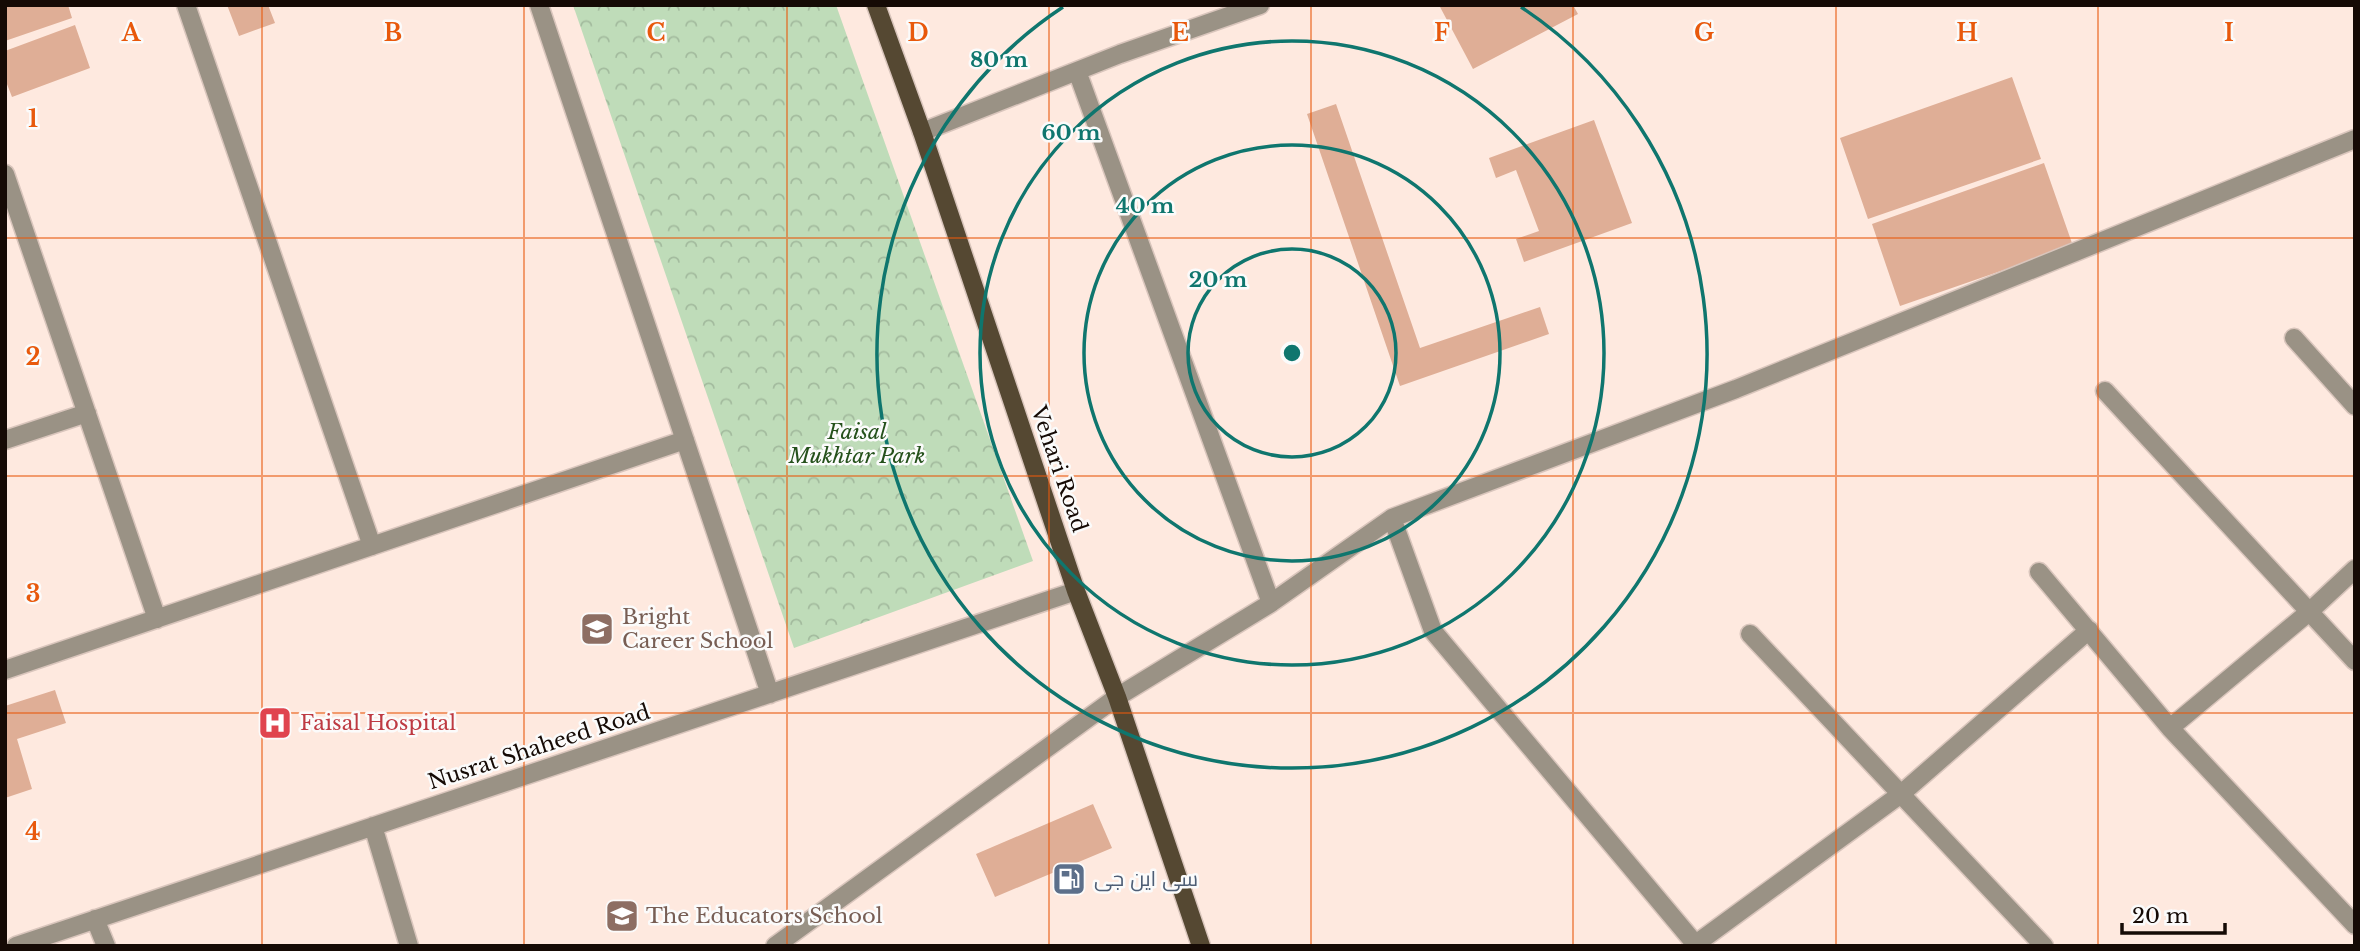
<svg xmlns="http://www.w3.org/2000/svg" width="2360" height="951" font-family="'Libre Baskerville',Cairo,serif">
	<defs>
		<pattern id="forest-crowns" width="20" height="18" patternUnits="userSpaceOnUse" patternTransform="scale(1.75)"><rect width="20" height="18" fill="#bfdcb9"/><path d="M2 6a3 3 0 1 1 6 0M12 15a3 3 0 1 1 6 0" fill="none" stroke="#a3bb9e"/></pattern>
	</defs>
	<rect width="100%" height="100%" fill="#fee9df"/>
	<path fill="url(#forest-crowns)" d="M573,5H836L1033,561L794,648Z"/>
	<path fill="#dfae96" d="M5,5H68L72,18L5,41Z
		M227,5H268L275,23L239,36Z
		M1439,5H1573L1578,14L1473,69Z
		M75,25L90,68L12,97L5,79V51Z
		M2012,77L2041,159L1868,219L1840,138Z
		M1336,104L1420,348L1540,307L1549,334L1400,386L1307,114Z
		M1594,120L1632,223L1524,262L1516,239L1539,231L1516,170L1496,178L1489,158Z
		M2044,163L2073,246L1900,306L1872,224Z
		M55,690L66,723L17,739L32,789L5,798V706Z
		M1093,804L1112,848L995,897L976,854Z"/>
	<g fill="none" stroke-linecap="round" stroke-linejoin="round">
		<defs>
			<path id="minor" d="M186,5L372,546
				M539,5L770,694
				M1077,71L1271,603
				M922,132L1120,54L1260,5
				M5,174L157,619
				M2294,338L2355,406
				M2105,391L2355,661
				M5,440L87,413
				M1392,518L1433,631L1697,946
				M2039,572L2170,728L2355,925
				M1750,634L2044,946
				M5,670L685,440
				M2170,728L2309,612L2355,569
				M373,826L409,946
				M95,919L106,946
				M16,946L1076,591
				M775,946L1117,697L1271,603L1392,518L1736,389L2355,139
				M1693,946L1901,794L2089,630"/>
			<path id="major" d="M876,5L922,132L1076,591L1117,697L1201,946"/>
		</defs>
		<use href="#minor" stroke="#d9c5bc" stroke-width="21"/>
		<use href="#major" stroke="#d9c5bc" stroke-width="21"/>
		<use href="#minor" stroke="#9a9285" stroke-width="18"/>
		<use href="#major" stroke="#554832" stroke-width="18"/>
	</g>
	<path fill="none" stroke="#e8590c" stroke-width="2" stroke-opacity="0.55" d="M262,5V946M524,5V946M787,5V946M1049,5V946M1311,5V946M1573,5V946M1836,5V946M2098,5V946M5,238H2355M5,476H2355M5,713H2355"/>
	<g fill="none" stroke="#0f766e" stroke-width="3.5">
		<circle cx="1292" cy="353" r="104"/>
		<circle cx="1292" cy="353" r="208"/>
		<circle cx="1292" cy="353" r="312"/>
		<path d="M1521 7A415 415 0 1 1 1063 7"/>
	</g>
	<defs>
		<symbol id="school-square" viewBox="-11 -11 22 22"><rect x="-9" y="-9" width="18" height="18" rx="4" fill="#8d6e63" stroke="#fbfbfb"/><path d="M0-5L7-2L0 1L-7-2ZM-4 1L0 2.5L4 1V4Q0 6-4 4Z" fill="#fff"/></symbol>
		<symbol id="hospital-square" viewBox="-11 -11 22 22"><rect x="-9" y="-9" width="18" height="18" rx="4" fill="#e0444e" stroke="#fbfbfb"/><path d="M-5-5h3v3.5h4V-5h3V5h-3V1.5h-4V5h-3Z" fill="#fff"/></symbol>
		<symbol id="fuel-square" viewBox="-11 -11 22 22"><rect x="-9" y="-9" width="18" height="18" rx="4" fill="#5c6f8a" stroke="#fbfbfb"/><path d="M-5.5-6h7V0h2V4h1.3V-2.5L3-4.5l.8-.8L6-3V5H2.5V1h-1V6h-7ZM-4.2-4.7v3.2H.2V-4.7Z" fill="#fff"/></symbol>
	</defs>
	<g fill-rule="evenodd">
		<use href="#school-square" x="578" y="610" width="38" height="38"/>
		<use href="#hospital-square" x="256" y="704" width="38" height="38"/>
		<use href="#fuel-square" x="1050" y="860" width="38" height="38"/>
		<use href="#school-square" x="603" y="897" width="38" height="38"/>
	</g>
	<g text-anchor="middle" stroke-width="5" stroke-linejoin="round" paint-order="stroke">
		<g font-size="21" font-style="italic" fill="#25511b" stroke="#fbfbfb">
			<text x="857" y="439">Faisal<tspan x="857" dy="24">Mukhtar Park</tspan></text>
		</g>
		<g font-size="21" fill="#150a05" stroke="#fbfbfb">
			<text transform="translate(1059 469) rotate(71)" y="7">Vehari Road</text>
			<text transform="translate(539 747) rotate(-18)" y="7">Nusrat Shaheed Road</text>
		</g>
		<g font-size="21" fill="#785e54" stroke="#fbfbfb" text-anchor="start">
			<text x="622" y="624">Bright<tspan x="622" dy="24">Career School</tspan></text>
			<text x="646" y="923">The Educators School</text>
		</g>
		<g font-size="21" fill="#be3a42" stroke="#fbfbfb" text-anchor="start">
			<text x="300" y="730">Faisal Hospital</text>
		</g>
		<g font-size="21" fill="#4e5e75" stroke="#fbfbfb" text-anchor="start">
			<text x="1094" y="886">سی این جی</text>
		</g>
	</g>
	<g font-size="23" text-anchor="middle" font-weight="bold" fill="#e8590c" stroke="#fbfbfb" stroke-width="5" stroke-linejoin="round" paint-order="stroke">
		<text x="131" y="41">A</text>
		<text x="393" y="41">B</text>
		<text x="656" y="41">C</text>
		<text x="918" y="41">D</text>
		<text x="1180" y="41">E</text>
		<text x="1442" y="41">F</text>
		<text x="1704" y="41">G</text>
		<text x="1967" y="41">H</text>
		<text x="2229" y="41">I</text>
		<text x="33" y="127">1</text>
		<text x="33" y="365">2</text>
		<text x="33" y="602">3</text>
		<text x="33" y="840">4</text>
	</g>
	<circle cx="1292" cy="353" r="10" fill="#0f766e" stroke="#fbfbfb" stroke-width="3.5"/>
	<g font-size="21" text-anchor="middle" font-weight="bold" fill="#0f766e" stroke="#fbfbfb" stroke-width="5" stroke-linejoin="round" paint-order="stroke">
		<text x="999" y="67">80 m</text>
		<text x="1071" y="140">60 m</text>
		<text x="1145" y="213">40 m</text>
		<text x="1218" y="287">20 m</text>
	</g>
	<rect width="2360" height="951" fill="none" stroke="#150a05" stroke-width="14"/>
	<path d="M2122 923v10h103v-10" fill="none" stroke="#150a05" stroke-width="3.5"/>
	<text x="2132" y="923" font-size="21" fill="#150a05" stroke="#fbfbfb" stroke-width="5" paint-order="stroke">20 m</text>
</svg>
